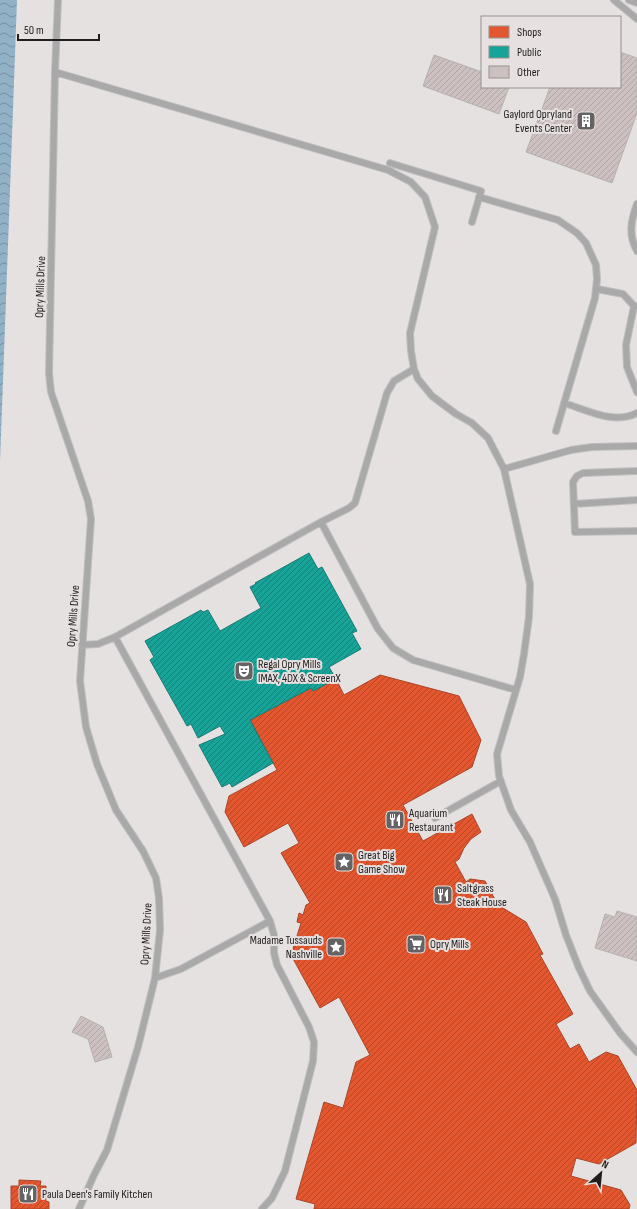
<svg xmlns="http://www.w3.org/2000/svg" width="637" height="1209" font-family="'Sofia Sans Condensed',sans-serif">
	<defs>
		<pattern id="water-waves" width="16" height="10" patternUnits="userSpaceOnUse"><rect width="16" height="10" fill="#91b1c6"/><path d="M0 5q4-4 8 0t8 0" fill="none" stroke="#768fa0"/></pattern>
		<pattern id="shops-hatch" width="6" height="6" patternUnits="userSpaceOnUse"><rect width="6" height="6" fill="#e4572e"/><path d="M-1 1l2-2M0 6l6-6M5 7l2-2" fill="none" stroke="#b84727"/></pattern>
		<pattern id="public-hatch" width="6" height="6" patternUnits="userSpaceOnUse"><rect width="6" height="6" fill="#17a398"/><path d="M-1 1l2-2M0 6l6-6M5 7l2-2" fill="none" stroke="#14847b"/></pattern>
		<pattern id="building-hatch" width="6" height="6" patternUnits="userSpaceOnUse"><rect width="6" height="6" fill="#cdc0c0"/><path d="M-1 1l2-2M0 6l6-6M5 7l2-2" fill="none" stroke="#b0a5a5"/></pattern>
	</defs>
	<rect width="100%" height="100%" fill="#e5e1e1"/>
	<path fill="url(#water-waves)" d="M0,0H17L0,462Z"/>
	<path fill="url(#shops-hatch)" stroke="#a94629" d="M380,675L459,696L481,740L472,767L403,805L423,841L472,814L481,832L471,839L464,848L459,859L455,862L466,882L470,879L485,881L498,905L526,922L543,954L540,955L573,1014L556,1024L570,1049L579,1044L589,1062L606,1052L618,1056L637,1090L636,1143L599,1164L576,1158L571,1176L621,1190L630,1205L629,1209H314L315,1204L296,1199L324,1102L343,1108L356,1062L370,1055L339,997L320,1008L291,955L301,923L297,922L299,913L303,915L306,905L310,903L281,853L299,843L288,823L244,847L225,812L229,796L277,770L250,720L311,688L313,691L336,679L344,695Z
		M19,1180L41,1181L40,1186H46V1201L49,1202V1209H11V1186H19Z"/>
	<path fill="url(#public-hatch)" stroke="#197b73" d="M309,553L318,569L322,567L357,631L352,633L361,649L329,667L336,679L313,691L311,688L250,720L273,763L232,787L230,783L222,787L199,745L225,734L220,726L198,738L191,724L187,726L150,660L154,657L145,641L201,610L203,612L208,610L220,631L261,608L250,587L256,584L255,583Z"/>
	<path fill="url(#building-hatch)" stroke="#b5b2b2" d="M620,52L637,58V113L612,183L526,152L550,87H620Z
		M434,55L482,72V87H509L499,114L423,86Z
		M617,911L637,917V961L595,948L605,914L615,917Z
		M81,1016L103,1027L112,1057L95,1062L88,1039L72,1032Z"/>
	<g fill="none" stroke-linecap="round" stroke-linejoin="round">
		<defs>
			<path id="lane" d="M58,0L55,72L49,373L51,392L88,501L91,519L80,681L86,727L97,764L116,810L143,851L156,878L159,898L160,930L155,978L138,1047L107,1150L94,1175L79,1209
				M614,0L637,19
				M629,0L637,3
				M55,72L388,170L411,182L425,197L435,227L410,333L411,351L414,369L418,379L432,396L456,414L472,423L488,438L504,469L530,584L529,617L524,654L520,677L497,754L499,776L511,810L530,842L555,899L566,935L579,968L590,991L620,1033L637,1052
				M390,163L481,191L472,222
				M479,197L558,220L577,233L586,243L596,265L597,279L595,298L556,431
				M637,204C631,220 628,235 637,251
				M597,289L623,294L634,306H637
				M634,306L626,345L627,367L637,392
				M564,403C587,410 614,425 637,413
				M504,469L571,450L592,447L637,446
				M637,471L583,473L577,476L573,482L575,532L637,531
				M574,504L637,500
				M321,522L349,508L355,503L387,393L394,381L414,369
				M115,637L270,921L274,935V953L277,965L309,1027L314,1042L313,1061L285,1171L272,1198L262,1209
				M82,645L98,644L115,637L321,522L378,629L393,648L413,660L516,690
				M435,818L501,781
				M155,978L181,969L270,921"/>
		</defs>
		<use href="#lane" stroke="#c1bfbf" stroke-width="8"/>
		<use href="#lane" stroke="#a9a9a9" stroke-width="6"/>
	</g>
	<defs>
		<symbol id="building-square" viewBox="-11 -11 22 22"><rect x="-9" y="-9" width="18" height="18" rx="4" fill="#646262" stroke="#e6e0e0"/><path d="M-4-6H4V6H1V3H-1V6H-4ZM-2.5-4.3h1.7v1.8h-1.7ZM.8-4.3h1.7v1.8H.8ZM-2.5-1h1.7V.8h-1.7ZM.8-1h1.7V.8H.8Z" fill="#fff"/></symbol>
		<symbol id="theatre-square" viewBox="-11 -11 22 22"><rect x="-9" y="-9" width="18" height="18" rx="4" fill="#646262" stroke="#e6e0e0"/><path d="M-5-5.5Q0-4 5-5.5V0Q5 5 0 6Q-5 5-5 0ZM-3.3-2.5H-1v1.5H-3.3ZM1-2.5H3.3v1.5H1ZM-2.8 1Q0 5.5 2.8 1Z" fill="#fff"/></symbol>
		<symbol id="restaurant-square" viewBox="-11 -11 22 22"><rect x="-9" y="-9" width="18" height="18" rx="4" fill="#646262" stroke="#e6e0e0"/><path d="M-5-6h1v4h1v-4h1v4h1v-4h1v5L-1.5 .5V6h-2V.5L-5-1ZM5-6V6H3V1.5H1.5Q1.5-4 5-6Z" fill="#fff"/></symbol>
		<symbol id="sight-square" viewBox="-11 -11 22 22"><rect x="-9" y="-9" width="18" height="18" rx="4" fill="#646262" stroke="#e6e0e0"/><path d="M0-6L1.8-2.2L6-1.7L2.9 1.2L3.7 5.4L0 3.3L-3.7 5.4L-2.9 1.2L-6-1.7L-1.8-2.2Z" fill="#fff"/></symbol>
		<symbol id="supermarket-square" viewBox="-11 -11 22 22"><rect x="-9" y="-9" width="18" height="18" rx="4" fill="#646262" stroke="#e6e0e0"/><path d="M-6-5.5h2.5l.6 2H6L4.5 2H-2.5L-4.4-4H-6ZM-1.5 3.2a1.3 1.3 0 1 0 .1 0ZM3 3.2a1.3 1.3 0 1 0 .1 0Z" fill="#fff"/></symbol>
	</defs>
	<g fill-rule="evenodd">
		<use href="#building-square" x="575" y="110" width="22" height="22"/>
		<use href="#theatre-square" x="233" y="660" width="22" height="22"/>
		<use href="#restaurant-square" x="384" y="809" width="22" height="22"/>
		<use href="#sight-square" x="333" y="851" width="22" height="22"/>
		<use href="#restaurant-square" x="432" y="884" width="22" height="22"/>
		<use href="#supermarket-square" x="405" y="933" width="22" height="22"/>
		<use href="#sight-square" x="325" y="936" width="22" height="22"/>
		<use href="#restaurant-square" x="17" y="1183" width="22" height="22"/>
	</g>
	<g text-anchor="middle" stroke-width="4" stroke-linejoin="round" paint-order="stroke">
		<g font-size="12" fill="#1f1d1d" stroke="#e6e0e0" text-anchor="start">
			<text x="572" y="118" text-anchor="end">Gaylord Opryland<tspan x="572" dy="14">Events Center</tspan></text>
			<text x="258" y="668">Regal Opry Mills<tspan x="258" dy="14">IMAX, 4DX &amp; ScreenX</tspan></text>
			<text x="409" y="817">Aquarium<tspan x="409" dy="14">Restaurant</tspan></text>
			<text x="358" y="859">Great Big<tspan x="358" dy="14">Game Show</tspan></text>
			<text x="457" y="892">Saltgrass<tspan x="457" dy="14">Steak House</tspan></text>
			<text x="322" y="944" text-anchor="end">Madame Tussauds<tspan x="322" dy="14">Nashville</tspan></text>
			<text x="430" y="948">Opry Mills</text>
			<text x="42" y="1198">Paula Deen's Family Kitchen</text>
		</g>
		<g font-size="12" fill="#1f1d1d" stroke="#e6e0e0">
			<text transform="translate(40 287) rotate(-88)" y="4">Opry Mills Drive</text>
			<text transform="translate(73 616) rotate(-86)" y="4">Opry Mills Drive</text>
			<text transform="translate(146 934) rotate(-87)" y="4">Opry Mills Drive</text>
		</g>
	</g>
	<rect x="481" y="16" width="140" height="72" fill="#e6e0e0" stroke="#969292"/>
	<rect x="489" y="26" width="20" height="12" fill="#e4572e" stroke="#969292"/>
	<text x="517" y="36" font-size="12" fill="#1f1d1d">Shops</text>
	<rect x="489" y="46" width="20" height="12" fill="#17a398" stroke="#969292"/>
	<text x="517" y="56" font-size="12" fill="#1f1d1d">Public</text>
	<rect x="489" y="66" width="20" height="12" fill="#cdc0c0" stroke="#969292"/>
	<text x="517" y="76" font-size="12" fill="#1f1d1d">Other</text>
	<g transform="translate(601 1173) rotate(27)" stroke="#e6e0e0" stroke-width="3" paint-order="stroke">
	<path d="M0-3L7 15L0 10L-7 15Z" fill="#1f1d1d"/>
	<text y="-6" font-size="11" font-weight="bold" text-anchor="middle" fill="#1f1d1d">N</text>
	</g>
	<path d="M18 34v6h81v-6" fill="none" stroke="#1f1d1d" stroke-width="2"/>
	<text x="24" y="34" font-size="12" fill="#1f1d1d" stroke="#e6e0e0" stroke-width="3" paint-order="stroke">50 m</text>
</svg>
